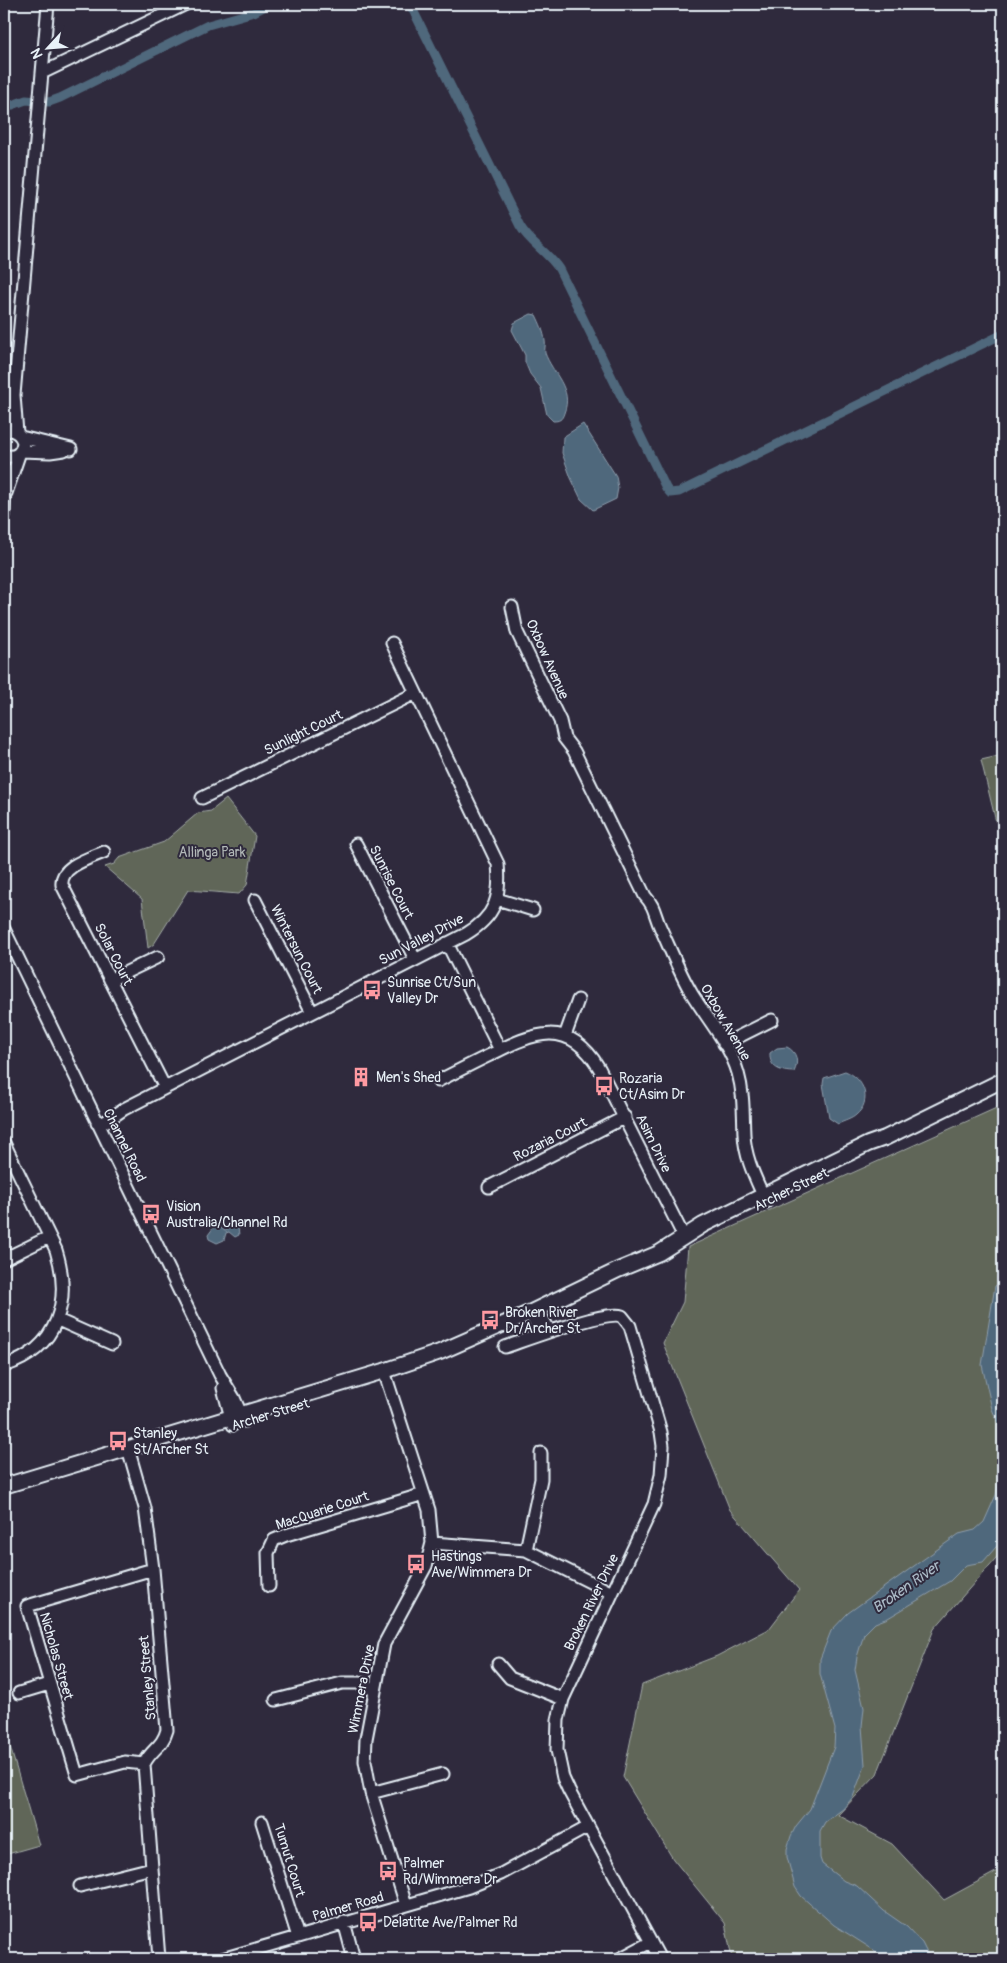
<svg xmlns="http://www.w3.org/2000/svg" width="1007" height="1963" font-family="Pangolin,sans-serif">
	<rect width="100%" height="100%" fill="#2f2a3d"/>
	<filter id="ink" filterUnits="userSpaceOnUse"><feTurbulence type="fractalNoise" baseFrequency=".02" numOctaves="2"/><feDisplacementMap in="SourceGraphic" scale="10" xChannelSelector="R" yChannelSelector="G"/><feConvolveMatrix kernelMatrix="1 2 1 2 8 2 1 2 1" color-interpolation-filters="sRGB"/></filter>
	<g filter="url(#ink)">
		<path fill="#616659" stroke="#a4aca8" d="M1003,755V834L996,822L981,760Z
			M226,799L255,836L247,885L239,894L188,890L154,944L148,948L142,899L105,867L114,864L119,858L164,842L198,813L211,811Z
			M1003,1105V1550L934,1629L877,1774L838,1815L892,1844L944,1900L1003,1868V1959H732L725,1923L673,1859L623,1777L642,1685L717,1656L769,1629L799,1590L730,1510L663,1343L683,1302L688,1247Z
			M4,1726L39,1845L4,1855Z"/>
		<path fill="#50677b" stroke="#8d9ead" d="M531,314L536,315C540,323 544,332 545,341C546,345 544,349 545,353C552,373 574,389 564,413C562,420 559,421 553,421L547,415L541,388L530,374L525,362V355L512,330L514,323Z
			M583,424L616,476L618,488L616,499L593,510L581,499L571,478L562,453L563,437Z
			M787,1047C797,1052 799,1062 794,1072C781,1072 769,1068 770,1053L777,1048Z
			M845,1071C864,1078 873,1101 856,1115C852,1119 844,1121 838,1124L829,1118L823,1084L824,1078Z
			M234,1223L238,1226L239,1235L235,1237L229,1232L226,1233L224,1240L217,1243L209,1239L208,1235L214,1227H219L225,1231L229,1229L231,1225Z
			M1003,1282V1539L983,1562L966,1565L950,1581L888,1618L875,1623L864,1634L857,1657L855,1670L864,1708L862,1726L865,1765L853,1797L843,1809L825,1822L820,1831V1858L822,1864L844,1881L857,1886L884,1911L907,1927L922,1943L930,1959H883L872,1949L834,1925L801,1896L795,1887L787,1857V1849L791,1836L796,1826L810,1809L834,1747L835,1729L820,1674V1659L831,1631L848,1613L959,1534L975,1530L984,1522L996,1495L1001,1469L1002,1453L1001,1430L992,1409L982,1365L995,1286Z"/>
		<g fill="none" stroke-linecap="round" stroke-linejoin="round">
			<path stroke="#50677b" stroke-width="9" d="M410,4L520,226C530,243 548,252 559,269L666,488L670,493L679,492L1003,334
				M4,108L26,100L49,102L60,98L208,25L254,12L269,4"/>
			<defs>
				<path id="minor" d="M42,73L186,4
					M4,427L13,399
					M4,432C13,428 20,433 23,442C22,453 15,459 4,455
					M17,433L14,395L48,4
					M21,437L71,449
					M21,451L50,452L64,450
					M6,493L20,452
					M4,516L5,487
					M512,607L517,632L560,721L564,738L574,751L645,896C656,908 654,915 661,929C671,951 680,974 692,994C708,1020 730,1045 738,1073C744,1094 743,1113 744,1134C745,1159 756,1179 766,1202
					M202,798L416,693
					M356,844L415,959
					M104,852C90,858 60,866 62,885L165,1088
					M497,899L533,910
					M255,900L312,1012
					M4,929L220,1375L234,1398L244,1421
					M447,943L500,1050
					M110,980L158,957
					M565,1036L578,1000
					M724,1044L772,1020
					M438,1081C456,1072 473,1063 490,1055C534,1032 569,1018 599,1068L684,1237
					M97,1123L105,1122L124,1109L466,934C496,916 501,897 498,864L392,643
					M4,1143L56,1250C72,1301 58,1349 4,1366
					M489,1187L625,1117
					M4,1259L49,1237
					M537,1309L550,1331
					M529,1313L542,1334
					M58,1320L112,1344
					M505,1347C526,1340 605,1310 622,1316L630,1326L661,1432L663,1446L661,1475L654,1504L563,1699L558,1720L557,1750L563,1778L569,1791L660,1959
					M384,1371L429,1510L432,1543L426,1566L384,1644L366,1739L365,1761L371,1793L406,1905
					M223,1388L233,1425
					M128,1448L145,1508L153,1569L167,1730C162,1748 152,1748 144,1764L159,1959
					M432,1543L526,1550L612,1593
					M526,1550L541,1479V1453
					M269,1586L268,1553L274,1540L286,1535L424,1494
					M498,1664L510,1678L563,1699
					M19,1693L49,1684
					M276,1700L342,1683H361L375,1691
					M144,1764L125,1762L77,1775L27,1606L153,1569
					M371,1793L443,1774
					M262,1822L298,1937
					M80,1886L152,1868
					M344,1922L354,1959
					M222,1959L469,1887L501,1874L588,1827
					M619,1959L651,1942"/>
				<path id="major" d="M4,1486L384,1371L440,1352L529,1313L618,1270L659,1253L703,1225L868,1144L885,1138L1003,1080"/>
			</defs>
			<use href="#minor" stroke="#e8f1f8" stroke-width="15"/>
			<use href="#major" stroke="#e8f1f8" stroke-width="18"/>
			<use href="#minor" stroke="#2f2a3d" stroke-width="11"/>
			<use href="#major" stroke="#2f2a3d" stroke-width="14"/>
		</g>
	</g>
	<defs>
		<symbol id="bus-bare" viewBox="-9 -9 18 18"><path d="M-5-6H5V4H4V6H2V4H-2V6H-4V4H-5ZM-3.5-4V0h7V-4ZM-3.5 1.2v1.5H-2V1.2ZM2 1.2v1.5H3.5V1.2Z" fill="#ff9aa2" stroke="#2f2a3d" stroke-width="2.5" paint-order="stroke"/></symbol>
		<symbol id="building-bare" viewBox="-9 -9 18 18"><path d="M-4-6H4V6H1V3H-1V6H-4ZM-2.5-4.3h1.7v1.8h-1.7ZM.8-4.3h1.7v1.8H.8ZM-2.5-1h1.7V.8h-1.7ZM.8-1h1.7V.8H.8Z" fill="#ff9aa2" stroke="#2f2a3d" stroke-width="2.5" paint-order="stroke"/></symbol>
	</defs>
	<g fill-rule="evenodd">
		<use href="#bus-bare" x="358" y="976" width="28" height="28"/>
		<use href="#building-bare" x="347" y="1063" width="28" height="28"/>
		<use href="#bus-bare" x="590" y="1072" width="28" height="28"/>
		<use href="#bus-bare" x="137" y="1200" width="28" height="28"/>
		<use href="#bus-bare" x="476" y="1306" width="28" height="28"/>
		<use href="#bus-bare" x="104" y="1427" width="28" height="28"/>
		<use href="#bus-bare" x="402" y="1550" width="28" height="28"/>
		<use href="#bus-bare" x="374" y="1857" width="28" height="28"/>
		<use href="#bus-bare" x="354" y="1908" width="28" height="28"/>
	</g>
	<g text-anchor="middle" stroke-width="4" stroke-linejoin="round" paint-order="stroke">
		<g font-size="14" fill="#e8f1f8" stroke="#2f2a3d">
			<text transform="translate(548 659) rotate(66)" y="5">Oxbow Avenue</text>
			<text transform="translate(303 732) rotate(-26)" y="5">Sunlight Court</text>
			<text transform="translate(392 882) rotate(63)" y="5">Sunrise Court</text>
			<text transform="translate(421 939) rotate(-28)" y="5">Sun Valley Drive</text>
			<text transform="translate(297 949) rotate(63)" y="5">Wintersun Court</text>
			<text transform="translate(114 954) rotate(63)" y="5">Solar Court</text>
			<text transform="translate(726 1022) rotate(60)" y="5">Oxbow Avenue</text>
			<text transform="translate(550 1139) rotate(-27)" y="5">Rozaria Court</text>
			<text transform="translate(654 1143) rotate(64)" y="5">Asim Drive</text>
			<text transform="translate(125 1145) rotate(64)" y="5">Channel Road</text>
			<text transform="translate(791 1189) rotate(-26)" y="5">Archer Street</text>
			<text transform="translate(270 1414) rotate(-17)" y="5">Archer Street</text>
			<text transform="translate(322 1510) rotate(-18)" y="5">MacQuarie Court</text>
			<text transform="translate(591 1602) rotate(-64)" y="5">Broken River Drive</text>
			<text transform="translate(57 1656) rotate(74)" y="5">Nicholas Street</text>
			<text transform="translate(147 1678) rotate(-95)" y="5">Stanley Street</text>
			<text transform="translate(361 1689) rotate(-79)" y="5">Wimmera Drive</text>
			<text transform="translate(290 1860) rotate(73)" y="5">Tumut Court</text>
			<text transform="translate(348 1906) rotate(-16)" y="5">Palmer Road</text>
		</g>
		<g font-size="14" fill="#b2b9b8" stroke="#2f2a3d">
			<text x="212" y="857">Allinga Park</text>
		</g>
		<g font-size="14" fill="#e8f1f8" stroke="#2f2a3d" text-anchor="start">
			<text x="387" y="987">Sunrise Ct/Sun<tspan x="387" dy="16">Valley Dr</tspan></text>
			<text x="376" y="1082">Men's Shed</text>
			<text x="619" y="1083">Rozaria<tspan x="619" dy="16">Ct/Asim Dr</tspan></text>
			<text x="166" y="1211">Vision<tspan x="166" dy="16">Australia/Channel Rd</tspan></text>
			<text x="505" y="1317">Broken River<tspan x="505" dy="16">Dr/Archer St</tspan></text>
			<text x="133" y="1438">Stanley<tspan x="133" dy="16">St/Archer St</tspan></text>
			<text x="431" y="1561">Hastings<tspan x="431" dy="16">Ave/Wimmera Dr</tspan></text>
			<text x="403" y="1868">Palmer<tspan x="403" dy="16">Rd/Wimmera Dr</tspan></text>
			<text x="383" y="1927">Delatite Ave/Palmer Rd</text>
		</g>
		<g font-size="15" font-style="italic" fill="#abbac6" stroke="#2f2a3d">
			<text transform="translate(906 1587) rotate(-35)" y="5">Broken River</text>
		</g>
	</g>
	<rect width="1007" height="1963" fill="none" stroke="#2f2a3d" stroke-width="20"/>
	<rect x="10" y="10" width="987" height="1943" fill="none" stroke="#e8f1f8" stroke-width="2" filter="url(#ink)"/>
	<g transform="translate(48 48) rotate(244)" stroke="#2f2a3d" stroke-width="4" paint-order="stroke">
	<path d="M0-4L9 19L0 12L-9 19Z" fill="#e8f1f8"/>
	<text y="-8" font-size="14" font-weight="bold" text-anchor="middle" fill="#e8f1f8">N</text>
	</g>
</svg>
